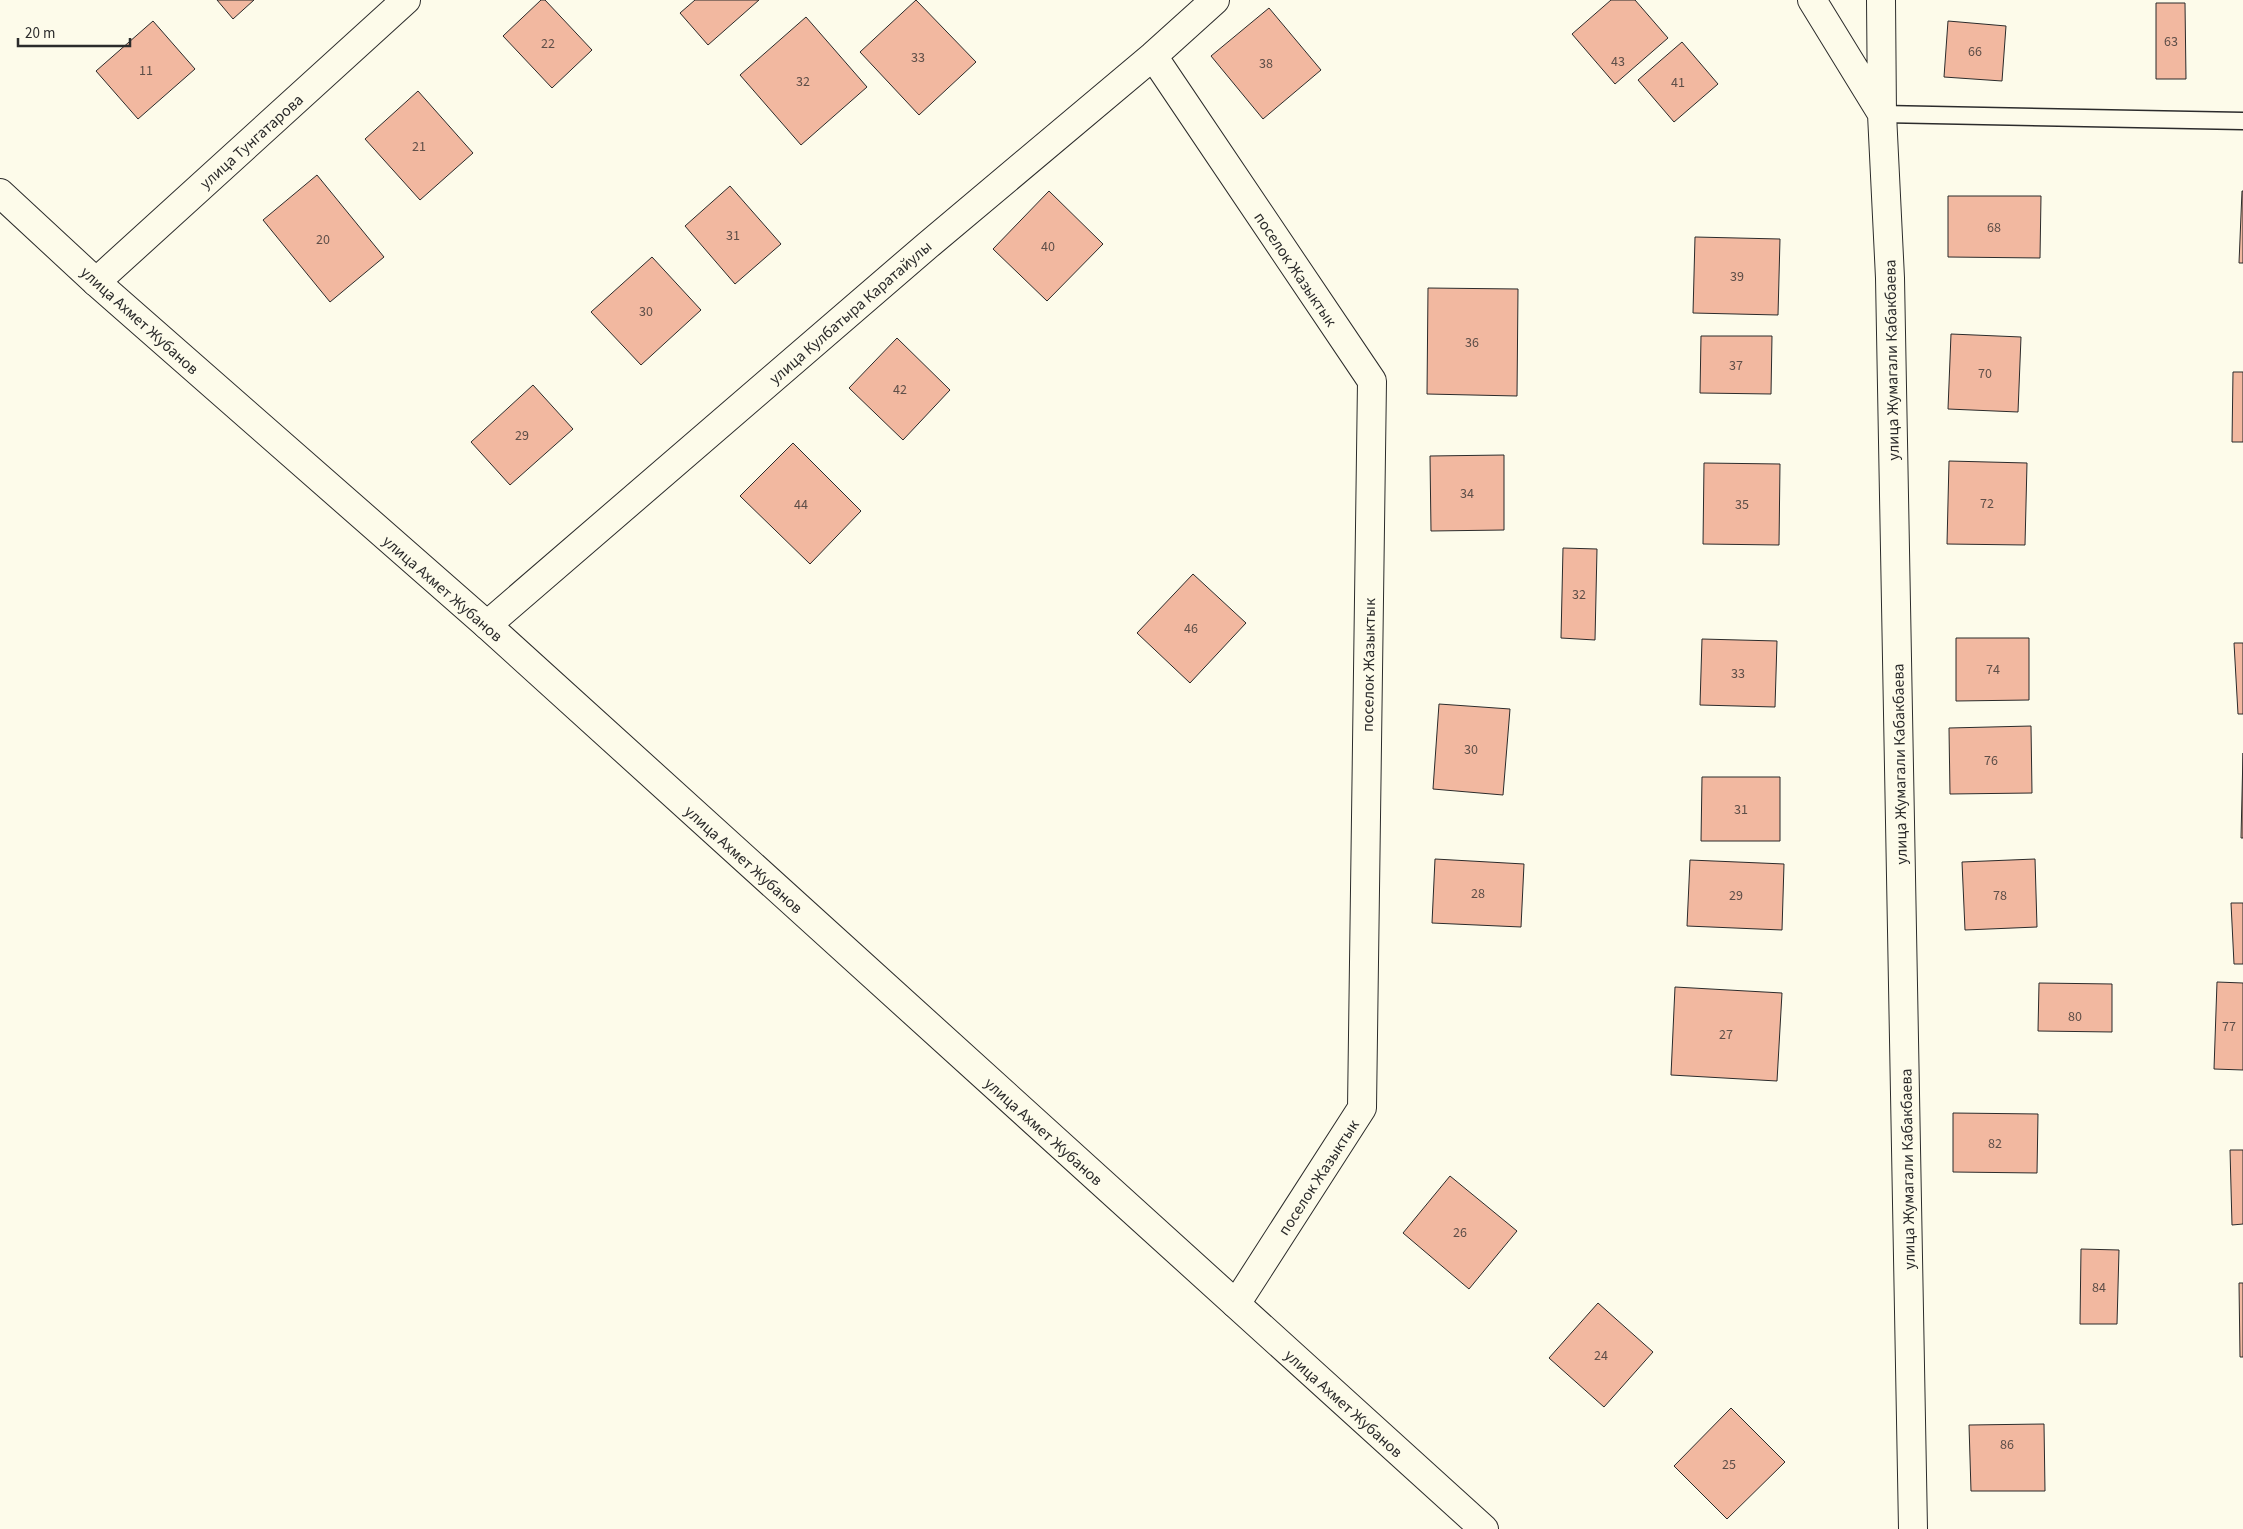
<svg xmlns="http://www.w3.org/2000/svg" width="2243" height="1529" font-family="'Source Sans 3',sans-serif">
	<rect width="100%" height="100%" fill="#fdfbea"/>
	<path fill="#f2b8a0" stroke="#2b2b2b" d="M217,0H254L233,19Z
		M541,0H545L592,50L552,88L503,36Z
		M695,0H759L708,45L680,13Z
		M916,0L976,62L919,115L860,52Z
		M1611,0H1635L1668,38L1615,84L1572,34Z
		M2156,3H2185L2186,79H2156Z
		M1269,8L1321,70L1263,119L1211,56Z
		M806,17L867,87L801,145L740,75Z
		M153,21L195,69L138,119L96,71Z
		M1948,21L2006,26L2002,81L1944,77Z
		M1682,42L1718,84L1674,122L1638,80Z
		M418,91L473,153L420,200L365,139Z
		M317,175L384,257L330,302L263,220Z
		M730,186L781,244L735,284L685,226Z
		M1049,191L1103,244L1047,301L993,249Z
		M2242,191H2243V263H2239Z
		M1948,196H2041L2040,258L1948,257Z
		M1695,237L1780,239L1778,315L1693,313Z
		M652,257L701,310L641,365L591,312Z
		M1428,288L1518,289L1517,396L1427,394Z
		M1951,334L2021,337L2018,412L1948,409Z
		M1701,336H1772L1771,394L1700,393Z
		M897,338L950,390L903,440L849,388Z
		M2233,372H2243V442H2232Z
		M533,385L573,429L510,485L471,442Z
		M793,443L861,511L810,564L740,496Z
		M1504,455V530L1431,531L1430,456Z
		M1949,461L2027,463L2025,545L1947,544Z
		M1704,463L1780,464L1779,545L1703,544Z
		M1563,548L1597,549L1595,640L1561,638Z
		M1193,574L1246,623L1190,683L1137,633Z
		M1956,638H2029V700L1956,701Z
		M1702,639L1777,641L1775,707L1700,705Z
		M2234,643H2243V714H2238Z
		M1439,704L1510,709L1503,795L1433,789Z
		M2031,726L2032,793L1950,794L1949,728Z
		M2243,753V838H2241Z
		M1702,777H1780V841H1701Z
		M1435,859L1524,864L1521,927L1432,923Z
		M2035,859L2037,927L1965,930L1962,862Z
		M1690,860L1784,864L1782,930L1687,926Z
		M2231,903H2243V964H2234Z
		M2217,982L2243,983V1070L2214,1069Z
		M2039,983L2112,984V1032L2038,1031Z
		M1675,987L1782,993L1777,1081L1671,1075Z
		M1953,1113L2038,1114L2037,1173L1953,1172Z
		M2230,1150H2243V1224L2232,1225Z
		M1450,1176L1517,1231L1469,1289L1403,1233Z
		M2081,1249L2119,1250L2117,1324H2080Z
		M2239,1283H2243V1357H2240Z
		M1598,1303L1653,1352L1604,1407L1549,1358Z
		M1731,1408L1785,1462L1727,1519L1674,1466Z
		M2044,1424L2045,1491H1971L1969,1425Z"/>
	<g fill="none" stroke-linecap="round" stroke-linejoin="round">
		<defs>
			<path id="service" d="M1882,114L2243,121"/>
			<path id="minor" d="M1812,0L1882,114
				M1881,0L1882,114L1890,278L1913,1529
				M1153,56L1372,381L1362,1108L1236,1304
				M96,282L406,0
				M487,625L928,245L1153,56L1215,0"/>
			<path id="secondary" d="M0,193L96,282L487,625L1484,1529"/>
		</defs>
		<use href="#service" stroke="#2b2b2b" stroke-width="19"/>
		<use href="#minor" stroke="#2b2b2b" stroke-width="30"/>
		<use href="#secondary" stroke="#2b2b2b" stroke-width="30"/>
		<use href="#service" stroke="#fdfbea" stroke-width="16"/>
		<use href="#minor" stroke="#fdfbea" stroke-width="28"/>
		<use href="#secondary" stroke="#fdfbea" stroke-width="28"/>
	</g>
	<g text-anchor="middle" stroke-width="4" stroke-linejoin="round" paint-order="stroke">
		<g font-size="14" fill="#5d4e48">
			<text x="2171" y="46">63</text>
			<text x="548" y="48">22</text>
			<text x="1975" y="56">66</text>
			<text x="918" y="62">33</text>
			<text x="1618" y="66">43</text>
			<text x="1266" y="68">38</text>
			<text x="146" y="75">11</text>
			<text x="803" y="86">32</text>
			<text x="1678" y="87">41</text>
			<text x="419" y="151">21</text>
			<text x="1994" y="232">68</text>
			<text x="733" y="240">31</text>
			<text x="323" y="244">20</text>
			<text x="1048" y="251">40</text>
			<text x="1737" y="281">39</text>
			<text x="646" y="316">30</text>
			<text x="1472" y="347">36</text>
			<text x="1736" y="370">37</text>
			<text x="1985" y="378">70</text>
			<text x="900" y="394">42</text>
			<text x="522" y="440">29</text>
			<text x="1467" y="498">34</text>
			<text x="1987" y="508">72</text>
			<text x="801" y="509">44</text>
			<text x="1742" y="509">35</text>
			<text x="1579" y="599">32</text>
			<text x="1191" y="633">46</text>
			<text x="1993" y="674">74</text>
			<text x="1738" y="678">33</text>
			<text x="1471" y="754">30</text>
			<text x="1991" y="765">76</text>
			<text x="1741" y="814">31</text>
			<text x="1478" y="898">28</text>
			<text x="1736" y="900">29</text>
			<text x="2000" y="900">78</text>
			<text x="2075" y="1021">80</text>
			<text x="2229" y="1031">77</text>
			<text x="1726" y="1039">27</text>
			<text x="1995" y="1148">82</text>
			<text x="1460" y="1237">26</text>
			<text x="2099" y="1292">84</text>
			<text x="1601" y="1360">24</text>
			<text x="2007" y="1449">86</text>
			<text x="1729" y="1469">25</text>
		</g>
		<g font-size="16" fill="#2b2b2b" stroke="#fdfbea">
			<text transform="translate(251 141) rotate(-42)" y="6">улица Тунгатарова</text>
			<text transform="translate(1296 269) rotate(56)" y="6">поселок Жазыктык</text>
			<text transform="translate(850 312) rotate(-41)" y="6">улица Кулбатыра Каратайулы</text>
			<text transform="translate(140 320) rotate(42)" y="6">улица Ахмет Жубанов</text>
			<text transform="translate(1891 360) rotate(-91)" y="6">улица Жумагали Кабакбаева</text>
			<text transform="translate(443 588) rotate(41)" y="6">улица Ахмет Жубанов</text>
			<text transform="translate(1368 665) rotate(-89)" y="6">поселок Жазыктык</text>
			<text transform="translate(1899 764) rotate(-91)" y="6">улица Жумагали Кабакбаева</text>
			<text transform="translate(744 859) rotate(42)" y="6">улица Ахмет Жубанов</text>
			<text transform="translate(1044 1131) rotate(42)" y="6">улица Ахмет Жубанов</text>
			<text transform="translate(1907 1169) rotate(-91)" y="6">улица Жумагали Кабакбаева</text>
			<text transform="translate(1318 1177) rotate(-57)" y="6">поселок Жазыктык</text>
			<text transform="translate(1344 1403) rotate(42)" y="6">улица Ахмет Жубанов</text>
		</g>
	</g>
	<path d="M18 38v8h112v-8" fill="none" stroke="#2b2b2b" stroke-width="2.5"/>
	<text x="25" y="38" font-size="15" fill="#2b2b2b" stroke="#fdfbea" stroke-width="4" paint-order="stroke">20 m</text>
</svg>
